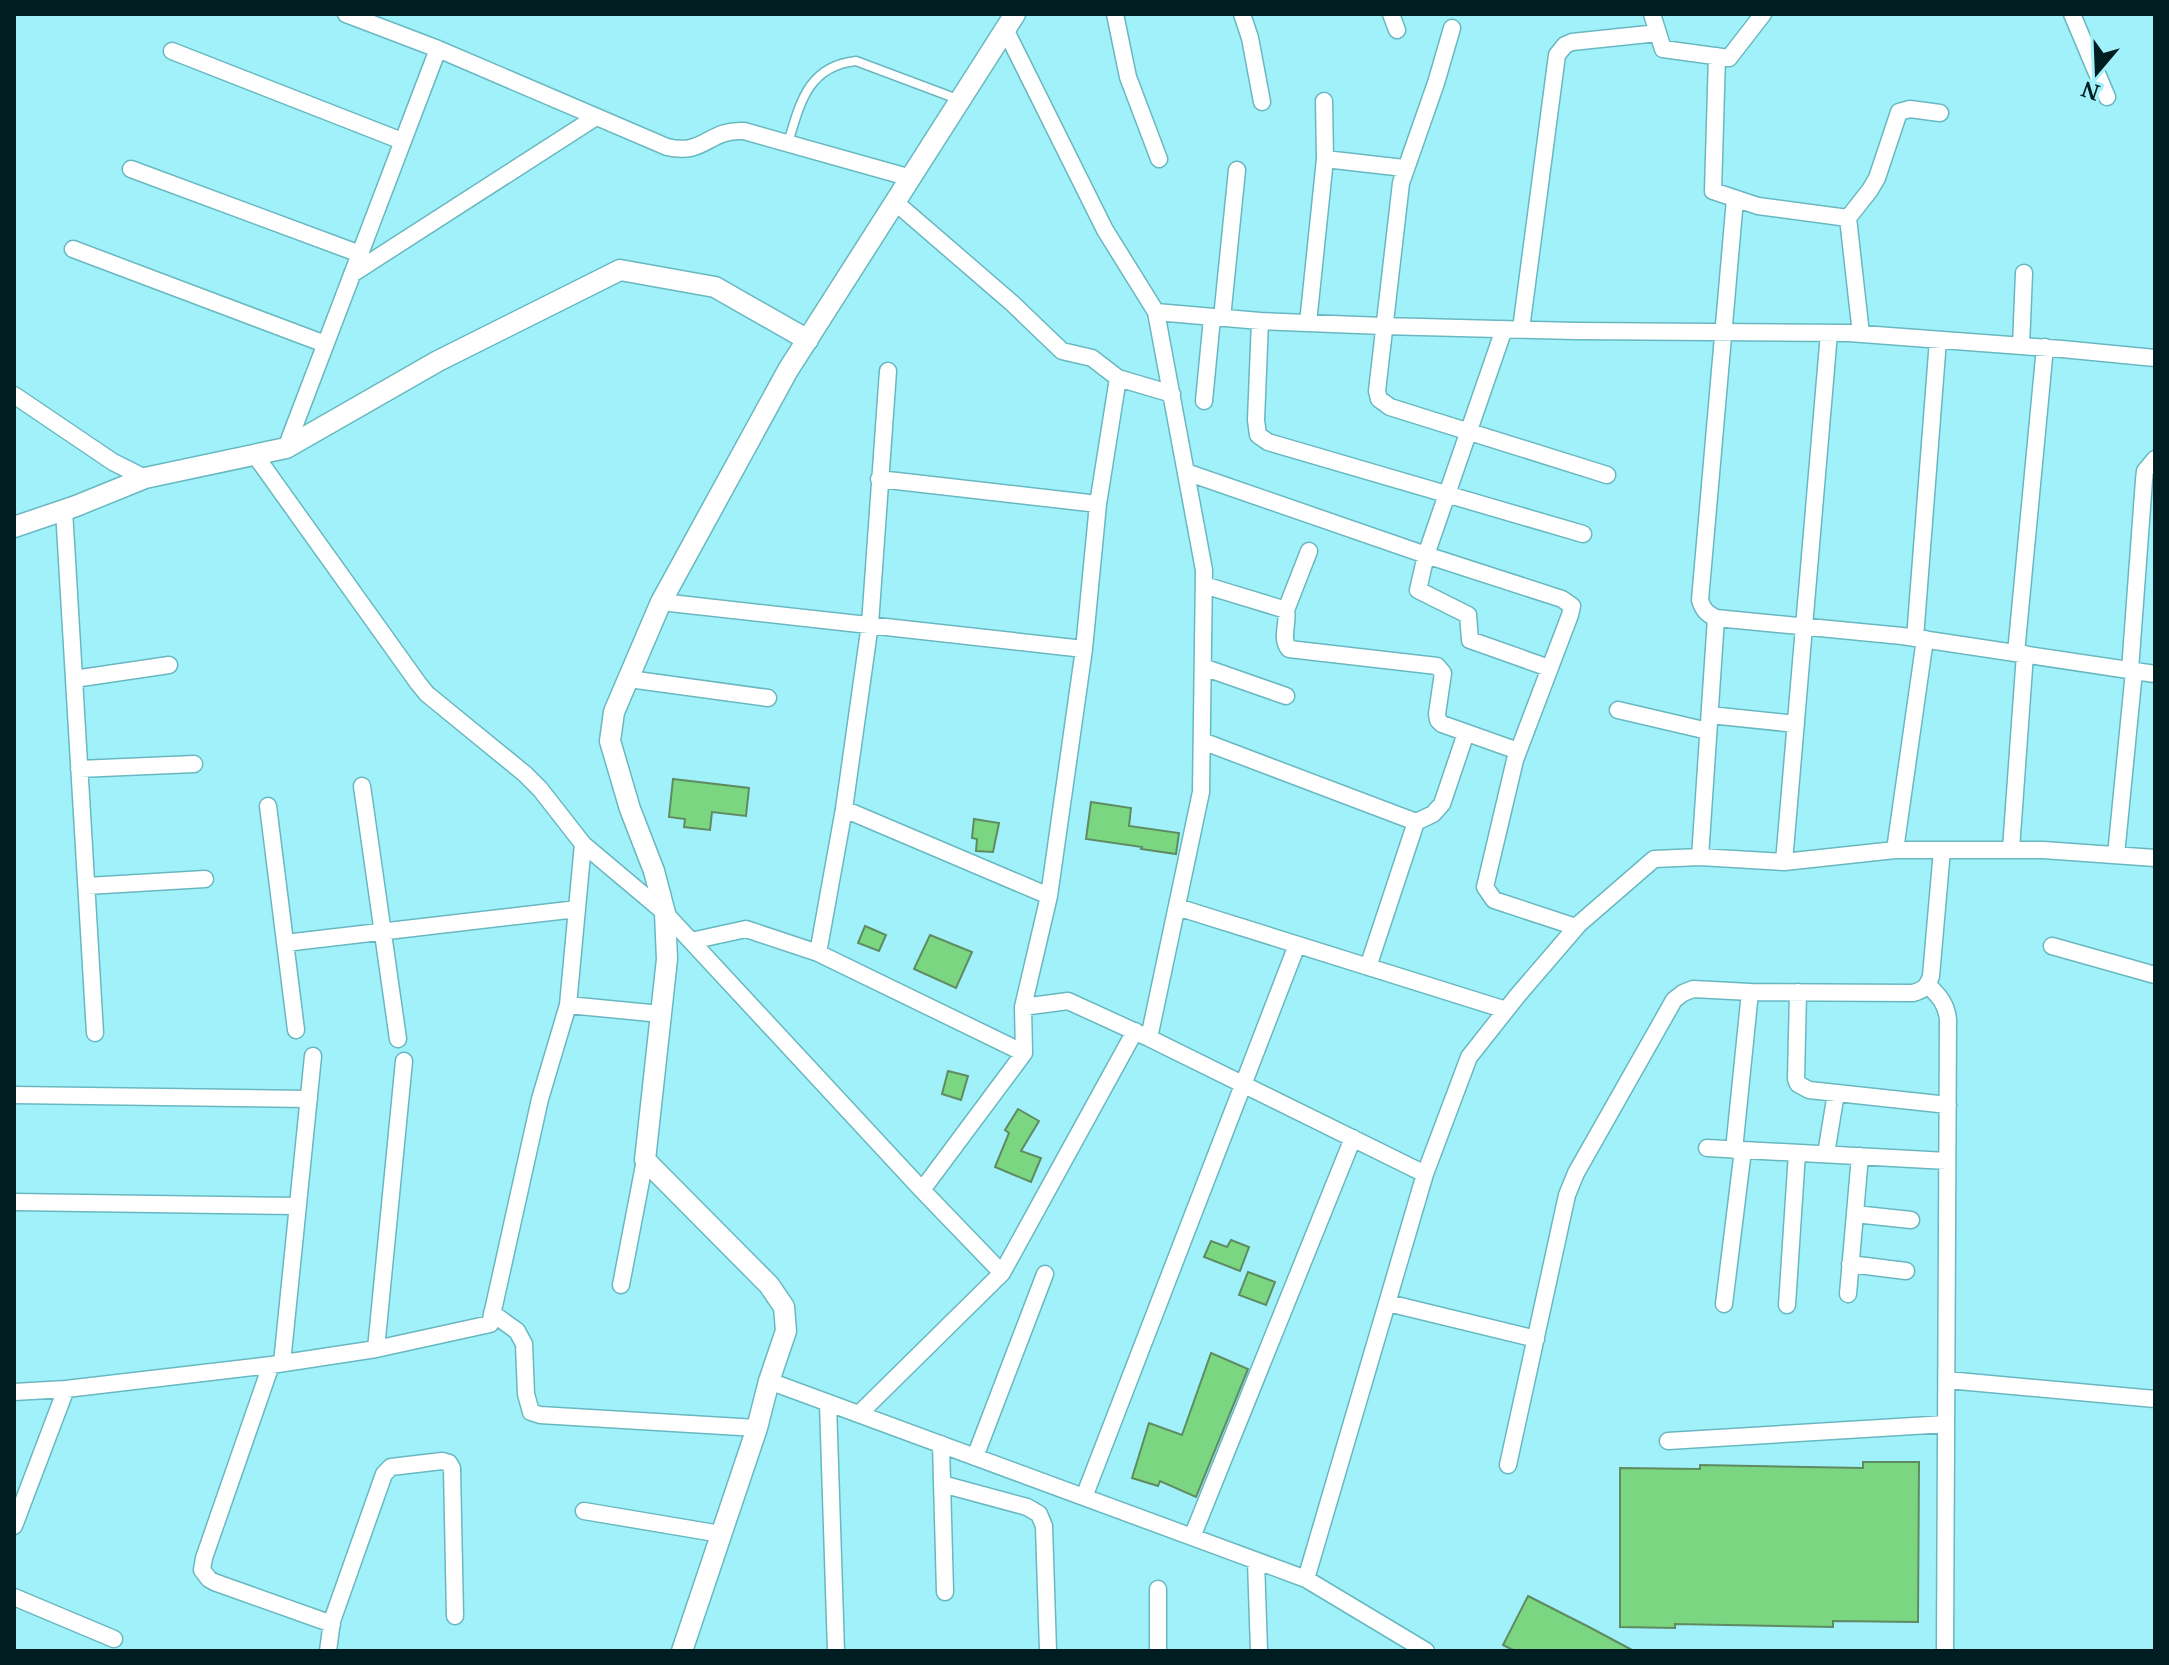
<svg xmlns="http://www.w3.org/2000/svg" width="2169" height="1665" font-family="'Noto Serif',serif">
	<rect width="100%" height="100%" fill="#a1f1fa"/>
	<path fill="#7bd682" stroke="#5f8b61" stroke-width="2" d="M673,779L749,788L746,816L712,812L710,830L684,827L685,819L669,817Z
		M1091,802L1131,808L1129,826L1179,833L1176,854L1141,849L1142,847L1086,839Z
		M974,819L999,823L993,852L976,851L977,839L972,838Z
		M865,926L886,935L879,951L858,943Z
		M930,935L972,952L956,988L914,969Z
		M948,1071L968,1076L961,1100L942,1094Z
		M1018,1109L1039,1121L1021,1151L1041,1158L1031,1182L995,1167L1009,1133L1005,1130Z
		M1231,1240L1249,1247L1240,1271L1204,1257L1211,1241L1227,1247Z
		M1248,1272L1275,1282L1266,1305L1239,1295Z
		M1211,1353L1248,1369L1196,1497L1160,1481L1158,1486L1132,1478L1149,1423L1182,1435Z
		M1863,1462H1919L1918,1622L1833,1621V1627L1675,1624V1628L1620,1627V1468L1700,1469V1465L1863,1468Z
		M1528,1596L1589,1627L1634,1651H1515L1503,1645Z"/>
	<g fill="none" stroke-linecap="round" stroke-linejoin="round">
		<defs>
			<path id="service" d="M788,143C800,103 808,66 856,61L960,100"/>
			<path id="minor" d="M346,14L438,49L667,147C705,156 708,129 744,131L911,178
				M1115,14L1128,77L1159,159
				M1242,14L1250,38L1262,102
				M1391,14L1397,30
				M1652,14L1663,49L1729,58L1763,14
				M2072,14L2107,97
				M1452,28L1436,83L1401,183L1377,391L1379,399L1390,407L1607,475
				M1005,29L1105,230L1156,312L1204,570L1201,792L1149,1038
				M172,51L402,141
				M1717,56L1713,191L1758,206L1848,218L1861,334
				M1325,159L1404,168
				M131,169L360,254
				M1735,199L1700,600C1703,610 1707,614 1716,618L1902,636L2155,674
				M895,202L1012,303L1062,351L1092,358L1118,378L1172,394
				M1848,218L1870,190L1877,178L1899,112L1910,109L1940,113
				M73,249L325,344
				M352,274L596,117
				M1156,312L1260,321L1383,326L1576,331L1849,333L2062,349L2155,358
				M1222,318L1237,170
				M1260,321L1256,420L1258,435L1268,442L1583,534
				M1308,323L1325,159L1324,101
				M1504,329L1426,555L1418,590L1468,615L1470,640L1549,668
				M1521,329L1557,55L1565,45L1572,42L1658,33
				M2021,346L2024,273
				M14,395L113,462L145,478
				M1204,401L1212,318
				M286,448L438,49
				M255,455L418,683L427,694L525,774L540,789L583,844L665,913L922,1190L1002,1273
				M1186,472L1426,555L1562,599L1572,606L1570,615L1515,760L1485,887L1494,900L1576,927
				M879,479L1098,504
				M64,510L95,1033
				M1204,585L1286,610C1289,622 1280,638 1289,649L1437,666L1443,673L1437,714L1438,720L1442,724L1518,751
				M661,602L1084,649
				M1286,610L1309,551
				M1915,638L1938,340
				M2016,653L2045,347
				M1203,667L1286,696
				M2130,670L2144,480L2145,471L2155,459
				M74,679L169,665
				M629,679L768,698
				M1618,710L1708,731
				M1710,715L1796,724
				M1202,741L1416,822L1368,967
				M79,769L194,764
				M362,786L398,1039
				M268,806L296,1030
				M844,809L1049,896
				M1416,822L1433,814L1442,804L1466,733
				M2011,849L2025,654
				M1895,850L1925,639
				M2116,855L2134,671
				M1700,857L1716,618
				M1784,862L1829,333
				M87,886L205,879
				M1177,907L1506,1010
				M691,941L746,929L818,953L1024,1053
				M285,943L577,909
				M2052,946L2155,975
				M818,953L844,809L870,624L888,371
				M1928,985C1939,996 1946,1003 1948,1019L1945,1651
				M1798,992L1796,1079L1798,1084L1809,1090L1948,1105
				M568,1005L661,1014
				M1023,1007L1068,1001L1149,1038L1425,1174
				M14,1095L309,1099
				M1707,1148L1947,1161
				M1734,1150L1750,992
				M1826,1154L1836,1093
				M922,1190L1024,1053L1023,1007L1049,896L1084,649L1098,504L1118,378
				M14,1202L298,1206
				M1855,1214L1911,1220
				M1850,1264L1906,1271
				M621,1285L645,1160
				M1848,1294L1860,1156
				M1388,1303L1536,1339
				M1724,1304L1743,1150
				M1787,1305L1797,1153
				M492,1313L517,1331L524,1344L526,1394L531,1412L540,1415L757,1428
				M376,1349L404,1061
				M282,1363L313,1056
				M271,1365L204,1558L202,1570L209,1579L214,1582L332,1624
				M1947,1380L2155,1399
				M769,1381L1306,1579L1426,1651
				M14,1392L66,1389L271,1365L376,1349L490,1324L540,1099L568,1005L583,844
				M828,1403L836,1651
				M859,1414L1002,1273L1135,1031
				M1668,1441L1946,1424
				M941,1444L945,1592
				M975,1457L1045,1274
				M1508,1465L1567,1195L1576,1173L1674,1000L1683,993L1693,989L1750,992L1913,993C1924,990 1928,986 1931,976L1942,850
				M942,1484L1027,1507L1039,1514L1044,1526L1048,1651
				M1084,1497L1297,945
				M584,1511L721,1534
				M14,1526L66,1389
				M1192,1537L1353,1138
				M1256,1561L1259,1651
				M1306,1579L1425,1174L1469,1057L1518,995L1579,924L1654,859L1700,857L1784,862L1895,850H2043L2155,858
				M1158,1589V1651
				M14,1597L114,1639
				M328,1651L332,1621L384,1474L391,1467L442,1461L449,1463L452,1468L455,1616"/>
			<path id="tertiary" d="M14,527L76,506L145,478L286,448L438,361L620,270L715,287L808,340
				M682,1651L757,1428L769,1381L786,1331L784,1307L769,1285L645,1160L667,959L665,913L654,871L630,809L610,741L614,712L661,602L788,370L1015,14"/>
		</defs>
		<use href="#service" stroke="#69b8c1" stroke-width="11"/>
		<use href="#minor" stroke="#69b8c1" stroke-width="19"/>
		<use href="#tertiary" stroke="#69b8c1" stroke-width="23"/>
		<use href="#service" stroke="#fff" stroke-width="8"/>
		<use href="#minor" stroke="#fff" stroke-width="16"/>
		<use href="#tertiary" stroke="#fff" stroke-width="20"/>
	</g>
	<rect width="2169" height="1665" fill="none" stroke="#001d21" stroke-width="32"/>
	<g transform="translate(2097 72) rotate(199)" stroke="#a1f1fa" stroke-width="6" paint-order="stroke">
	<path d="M0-6L14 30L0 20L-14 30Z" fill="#001d21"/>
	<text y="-12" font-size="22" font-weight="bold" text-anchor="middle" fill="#001d21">N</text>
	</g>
</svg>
